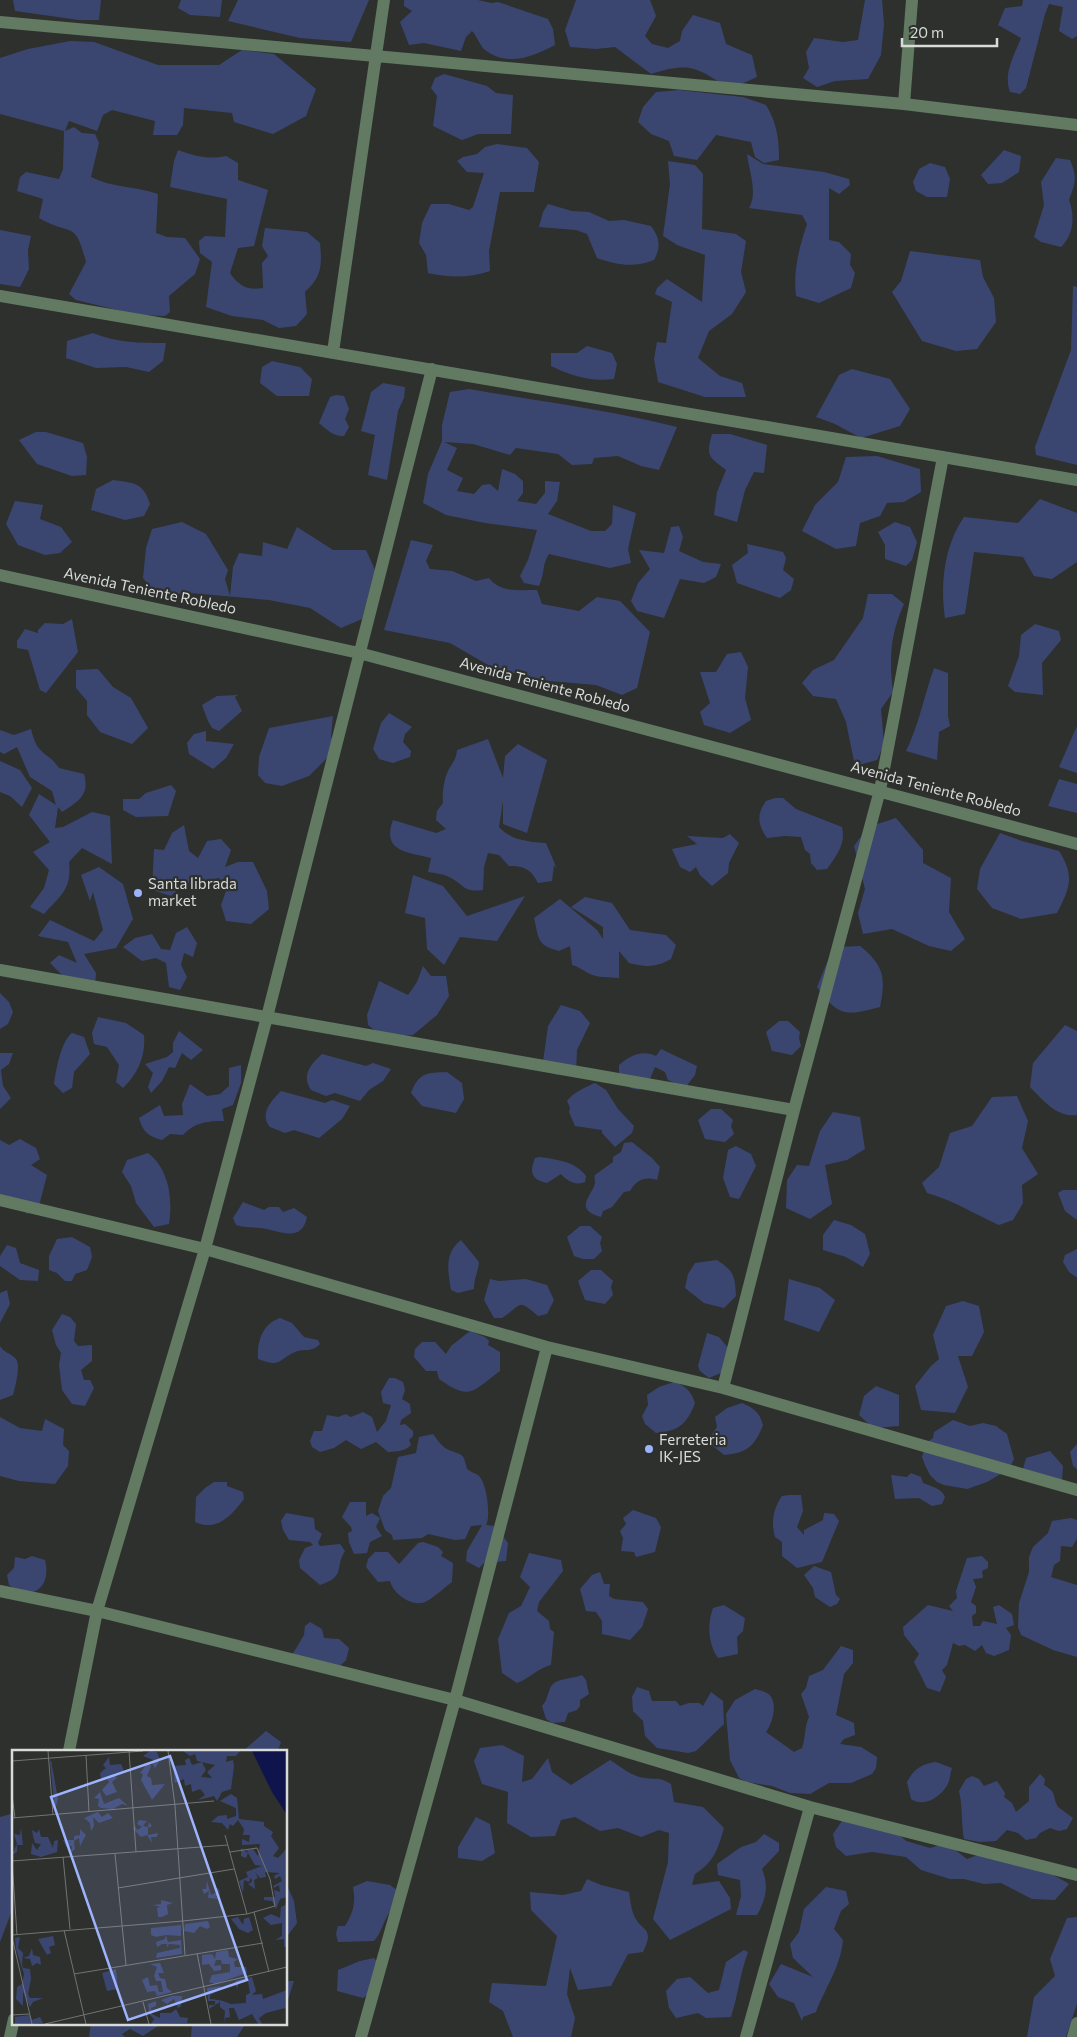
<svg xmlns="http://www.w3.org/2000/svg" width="1077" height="2037" font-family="Commissioner,sans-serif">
	<rect width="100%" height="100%" fill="#2d302d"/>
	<path fill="#3b4670" d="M13,0H101L99,20H79L15,11Z
		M181,0H222L220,17L190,15L178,8Z
		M238,0H369L351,42L300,38L228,21Z
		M404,0H478L491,3L498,2L548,19L553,29L555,45C532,57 508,67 485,50C480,46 477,36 472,31L466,37L461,51L424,43L409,45L400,22L412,11L404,6Z
		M576,0H650L656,16L645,36L652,44L668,48L680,41L682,31L693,15L720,23L726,44L752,55L757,77L730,89C697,68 691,61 651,74L615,47L596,49L570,47L565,30Z
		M865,0H882L884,24L881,55L868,79L835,81L817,87L803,78L809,68L806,52L814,38L843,42L858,40Z
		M1023,0H1077V36L1072,39L1059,31L1063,7L1049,4L1045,14L1026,88L1020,94L1010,92C1003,73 1014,56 1021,38L998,25L1005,8L1022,6Z
		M70,41L94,42L158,65H219L242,50L274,54L316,89L306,116L273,134L234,122L232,113L184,108L183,125L177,135H153L155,121L112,110L103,115L97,131L69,121L65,131L74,127L82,133L95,134L99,143L91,177C112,188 136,186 158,194L156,233L167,237L185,238L200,259L195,274L169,296L170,312L165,316L138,315L76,300L69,294L86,262C75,218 71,237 39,218L43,199L17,191L20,177L26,172L59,179L63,169L64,131L0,114V58L28,49Z
		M444,74L487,86L496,93L513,95L511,134H478L462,140L433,126L437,96L431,88L435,78Z
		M679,90L743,97L766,105C777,123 779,139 779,160L764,163L755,157L751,142L716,135L697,160L674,156L669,141L651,134L638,122L643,107L656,92Z
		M497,144L527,148L539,162L534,192H500L489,251L490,271C469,278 450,278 428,273L426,255L419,243L422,223L431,204H449L469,210L473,207L484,173L467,172L457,161L463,157L477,154L485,147Z
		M178,150C194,156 209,160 226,156L238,163V180L268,190L254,246L238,248L230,273C238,285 247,291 263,288L262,263L268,256L262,246L265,228L307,232L320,243C322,266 322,276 305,292L307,314L296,326L279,328L263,320L232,316L206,307L212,262L200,253L199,241L205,236L225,237L227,199L170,187L174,161Z
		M1004,150L1021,156L1019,172L1002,183L988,184L981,175Z
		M747,154L763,164L824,172L849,179L850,185L839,194L829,188V240L839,242L851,254L850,265L855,273L851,288L819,303L796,296C793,271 799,248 807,224L802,215L749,208C758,194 749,170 747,154Z
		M1056,158L1070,160C1077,176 1076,182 1069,200C1075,216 1074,235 1061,247L1041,242L1034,237L1044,205L1041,182Z
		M668,161L695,165L703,174L702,229L736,234L746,241L741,272L746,292L732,314L709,331L698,358L720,376L742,383L746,397H705L658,382L654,359L657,342L666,343L672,302L655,294L657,288L667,279L702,302L705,255L677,245L663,236L670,184Z
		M930,163L945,167L950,179L947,197H927L916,191L913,182L919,169Z
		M548,204L572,211L589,212L609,221L624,220L651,226C660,238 661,247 654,260C633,268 618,265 597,258L587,234L576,230L539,227L543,212Z
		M0,230L31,236L28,250L29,269L20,287L0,284Z
		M910,251L980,260L983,277L994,298L996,322L977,349L956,351L922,341L892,292L901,281Z
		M1073,286L1077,287V465L1036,455L1035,447L1071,350Z
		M93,333C117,343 140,343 166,343L163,361L149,372L126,367L96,368L66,358L67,341Z
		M587,346L612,353L617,364L614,379C591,382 572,376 551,366V353H577Z
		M272,361L300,367L312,379L309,396H277L260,383L262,367Z
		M852,369L890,379L910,409L900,426L861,438L835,424L816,417L839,375Z
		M383,383L405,387L404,398L398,411L387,480L368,475L375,435L361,431L371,392Z
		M469,389C538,401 609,410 677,427L659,470L641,466L618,456L594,458L592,464L572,465L558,454L516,448L510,455L473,444L444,442L457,448L447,470L463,478L457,491L474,494L482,485L490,484L498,491L502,469L515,474L523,481V493L517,501L536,504L545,493V481L560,482L557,501L548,514L591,531H605L612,524L613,505L636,513L628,549L631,563L610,568L549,554C542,564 545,573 539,586L524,583L520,576L528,560L537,530L485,523L446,515L423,503L428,474L442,441V425L450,392Z
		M336,395L344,396L349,409L345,419L349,427L344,436C334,437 326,429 319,423L330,397Z
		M36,432H46L83,443L87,457L86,475L72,476L37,464L19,440Z
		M712,434H730L767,445L764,473L754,472L745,490L737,522L714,515L717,492L726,470C708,456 706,457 712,434Z
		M877,456L920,469L921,492L904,502L887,503L880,516L860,523L856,546L836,549L802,531L815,505L838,482L846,457Z
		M113,480C134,483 143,482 150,504L144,516L125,520L91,510L96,489Z
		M1040,499L1077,513V562L1052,579L1034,576L1023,557L974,552L965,614L945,618C940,584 944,546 964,517L1018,523Z
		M15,501L43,505L40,519L61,527L72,542L60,553L45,555L18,545L6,524Z
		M182,522L206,534L228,570L225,579L230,596L233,567L239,553L262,556L263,542L287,549L297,527L333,550H366L375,570L362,619L341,628L310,608L269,600L190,593L176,594L152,589L143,578L146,548L152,529Z
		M895,522L910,527L917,542L912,560L906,566L885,559V545L878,532Z
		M679,526L683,537L679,551L703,562L721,564L716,577L704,583L680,579L664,618L637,611L631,601L638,583L650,569L639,550L664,553L671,527Z
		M411,540L433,545L426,561L430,569L452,571L476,581L489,578C500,593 520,590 537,590L542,604L579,611L597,597L620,601L650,632L637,688L622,695L596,685L549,681L495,669L450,643L384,630Z
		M747,544L783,552L786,558L783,570L794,579L791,590L780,598L737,583L732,565L748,553Z
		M868,594H892L904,604C890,635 889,659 893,692L881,709L884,744L877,760L855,766L846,722L836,699L813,696L802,683L813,670L834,660L863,618Z
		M72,619L78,652L46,693L40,690L28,650L17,648V641L25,629L38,633V630L45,623L63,624Z
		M1035,624L1059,631L1061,640L1042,663L1043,695L1015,692L1008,686L1019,656L1021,635Z
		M741,652L748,667L745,698L751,720L730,733L704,725L700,712L710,703L700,672H716L727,654Z
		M934,668L948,673V716L950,726L939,732L937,760L906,751C919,725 924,696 934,668Z
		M98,669L113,687L131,698L148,728L132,744L100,732L87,715V701L76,688V670Z
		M238,695L235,697L242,711L219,731L212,728L208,721L202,705L217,696Z
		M389,713L412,727L405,734L403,742L411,751L410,757L393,763L379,759L373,749L381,723Z
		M333,716L331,736L335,750L309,776L282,786L265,783L258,775L259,757L269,728Z
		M1077,726V773L1059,767Z
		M31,729C38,758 46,749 59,768L84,774C90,795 78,802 62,812L58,807L55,828L63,827L92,812L110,816L112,864L82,848L69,862C72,889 61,895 44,914L30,907L44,888L49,870L33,852L50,842L29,815L39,794L56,805L52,791L30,777L17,747L4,754L0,752V730L14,735Z
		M206,731V741L234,744L226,758L213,769L189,754L187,743L194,734Z
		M488,739L503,778L505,756L518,744L547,760L527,833L503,824V801L499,827C510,840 529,842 546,843L557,869L554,865L552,881L538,883C531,869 524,866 509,866L499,855L488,853L484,867L483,890C463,893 464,884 449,877C443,874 435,873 428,872L431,858C408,852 381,852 393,820L436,833L446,829L436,820L437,811L443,803C442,793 444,778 449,769C453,762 456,760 457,750Z
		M0,761L20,770L32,788L22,807L10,796L0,792Z
		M1059,779L1077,784V813L1048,806Z
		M171,785L176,791L168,816L136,817L123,810V799H139L146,793Z
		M775,798H783L796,809L842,827C846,844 837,855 827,869L817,870L811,863L810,854L805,850L801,837L785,836L767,838C758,825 756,815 766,801Z
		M896,818L923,850V863L951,878L949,912L965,939L951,951L929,946L892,929L863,934L858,913L865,889L854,846L868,827Z
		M184,825L189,851L198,858L207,841L221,839L231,850L225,867L238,862H253L267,891L269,909L251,924L226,921L221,905L227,888L219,878L182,885L171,896L152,890L154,849L164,850L172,833Z
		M1000,833L1022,841L1059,851C1075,876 1070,888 1057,913L1021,919L992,908L977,889L980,869Z
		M730,834L739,843L729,863L728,873L712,886L700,875L696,867L690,872L680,867L672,849L697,844L687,836L723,838Z
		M99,867L123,884L133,919L116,948L84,954L96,973L95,987L69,982L50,963L59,955L77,963L68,942L38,936L50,920L94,941L103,930L93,892L90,901L81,875Z
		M413,875L443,886L467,916L525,896L497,941L460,937L444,965L427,949L425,918L405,913Z
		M585,897L612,903L630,930L666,935L676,945L671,959C654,968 648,967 629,963L619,951V978C610,977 598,978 590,974C583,971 580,967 572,965L570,946L559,951C536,945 539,938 534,918L560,899L597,930L603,939V927L571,907Z
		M187,927L197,943L193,957L184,953L181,965L187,977L180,990L169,987L166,963L156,958L142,961L123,947L135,938L152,934L161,949L170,950L176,933Z
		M860,946C884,965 886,978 880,1007C845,1016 839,1017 817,987L828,960L837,947Z
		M423,966L431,976H446L449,996L437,1015L413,1035L383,1037L368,1025L367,1015L379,981L408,995L417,982Z
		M0,993L9,1002L13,1012L8,1024L0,1029Z
		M561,1005L580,1011L590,1023L577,1050L576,1072L564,1069L557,1075L542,1069L548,1026Z
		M98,1017L126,1023L144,1035C146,1055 138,1074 123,1088L116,1082L119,1065L107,1047L94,1044L92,1033Z
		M779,1021H788L800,1032L799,1038L801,1046L792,1055L772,1051L766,1032Z
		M1065,1025L1077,1031V1115C1057,1118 1043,1100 1030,1087L1033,1063Z
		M179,1031L203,1050L191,1060L182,1053L175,1068L169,1067L162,1081L151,1093L148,1087L153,1073L145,1064L167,1057L173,1052V1043Z
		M72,1033L84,1037L90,1054L74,1072L72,1088L63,1093L54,1084C56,1070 61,1041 72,1033Z
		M661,1049L697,1066L695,1075L685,1088L668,1080L665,1072L655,1067L646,1088C635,1092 627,1087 619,1079V1065C629,1056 642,1049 656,1056Z
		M0,1053H13L9,1064L1,1070L3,1086L11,1098L0,1109Z
		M322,1054L366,1066L373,1063L391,1069L383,1081L369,1090L360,1101L335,1093L326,1096L311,1090C301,1075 311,1064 322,1054Z
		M241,1065V1083L233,1105L222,1109L224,1121C208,1121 195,1122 183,1135L170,1134L162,1140C148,1136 143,1132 139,1118L160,1105L164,1116L183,1115L182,1104L190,1084L207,1096L220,1094L229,1086V1068Z
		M447,1072L462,1083L464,1099L456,1113L422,1106L411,1093C419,1072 427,1073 447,1072Z
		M595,1083L606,1090L618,1109L634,1126L632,1133L615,1147L602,1133V1130L575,1126L569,1112L570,1108L567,1101C574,1092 584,1088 595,1083Z
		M281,1091L325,1103L332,1100L350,1106L342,1119L319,1138L294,1130L285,1133L270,1127C259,1114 271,1101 281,1091Z
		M1017,1096L1028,1121L1022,1148L1038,1174L1022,1185L1023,1203L1013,1220L999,1225C974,1214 953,1200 927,1193L922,1183L939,1167L950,1133L972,1126L992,1097Z
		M711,1109H721L733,1120L731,1126L734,1134L725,1142L705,1139L698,1120Z
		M833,1112L860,1117L865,1149L847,1160L825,1165L832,1204L810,1219L786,1208L787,1180L797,1165L809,1166L820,1131Z
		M20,1139L36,1148L40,1159L31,1165L47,1175L39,1206L27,1214L13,1198L0,1202V1140L9,1145Z
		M632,1142L652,1158L660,1167L657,1180C645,1176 636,1180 630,1191L624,1192L612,1207L603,1211L601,1217C572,1209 593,1195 595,1183C595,1180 594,1177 595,1175L613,1162V1157L621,1152L624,1143Z
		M736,1146L751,1154L756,1166L739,1199L730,1197L723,1178L728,1150Z
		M148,1153C169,1169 173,1199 169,1224L154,1227L136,1203L131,1186L122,1172L127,1160Z
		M540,1157C558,1160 575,1161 586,1176L585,1182C576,1186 567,1181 561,1174L547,1183C530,1179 530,1171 535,1158Z
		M1063,1190H1077V1220L1065,1211L1058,1193Z
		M243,1202L264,1210L269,1207H279L283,1212L294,1208L307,1217C302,1241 284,1233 267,1229C256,1227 246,1228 236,1225L233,1218Z
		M834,1220L851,1225L865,1234L870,1254L863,1267L846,1257L823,1250V1235Z
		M580,1226H590L602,1237L600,1243L602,1251L594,1259H583L574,1256L567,1237Z
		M72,1237L90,1247L92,1257L87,1270L75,1274L72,1281H65L57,1273L49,1270V1256L57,1239Z
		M461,1240L479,1262C478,1272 474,1278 474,1289L458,1293L451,1290C448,1271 444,1253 461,1240Z
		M7,1245L16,1248L20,1263L39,1270L38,1281L20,1280L0,1266V1256Z
		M1077,1249V1277H1076L1069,1272L1063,1262L1065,1255Z
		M717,1260C734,1271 735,1276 736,1296L724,1308L704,1303L685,1288L688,1274L695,1263Z
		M591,1270H601L613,1281L611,1287L613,1295L605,1304L585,1300L578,1281Z
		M490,1279L499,1281L526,1279L547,1285L554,1300L547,1314L538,1316C517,1298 523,1304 502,1318H494L484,1300Z
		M789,1279L820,1288L835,1300L819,1332L784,1320Z
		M7,1290L10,1304L0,1323V1293Z
		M963,1301L979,1306L984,1332L972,1356H958L968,1387L955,1413L921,1410L915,1386L931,1366L939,1359L933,1335L946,1306Z
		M62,1314L70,1317L76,1324L74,1341L78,1346L92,1345V1361L81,1370L84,1380H90L94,1388L85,1406L72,1404L62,1390L59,1365L61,1353L56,1345L52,1330Z
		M280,1318L292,1323L304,1337L318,1340L320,1344C311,1353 305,1348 295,1352C277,1360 282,1368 258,1359C257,1342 262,1324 280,1318Z
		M470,1331L485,1337L489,1341L488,1345L500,1352V1371C472,1392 470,1401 439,1379L437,1371H426L414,1357L415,1349L422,1342H435L446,1354L451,1346Z
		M707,1333L719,1337L728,1348L723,1372L709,1378L700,1371L698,1366Z
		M0,1346C4,1353 11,1353 16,1359C21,1366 15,1387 13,1395L0,1400Z
		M389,1378H395L403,1382L405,1390L402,1399L410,1404L411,1413L401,1420L400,1425L405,1424L413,1431V1436L409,1440L411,1445C404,1452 397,1451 388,1452L376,1442L361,1449L346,1440L334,1448L320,1452L312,1447L310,1441L314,1431H322L327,1415L338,1417L346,1414L351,1417L363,1412L372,1417L377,1432L386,1421L391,1405L383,1403L381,1392Z
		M674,1382C686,1386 691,1391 695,1403C687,1424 679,1431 656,1433L645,1424L642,1416L648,1405L647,1395L659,1387Z
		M876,1386L899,1395V1426L873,1428L859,1415L864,1396Z
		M742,1403C754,1408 760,1413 763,1425C755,1446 747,1453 724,1455L713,1446L710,1437L717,1427L715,1417L727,1408Z
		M0,1417L20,1428L42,1431L45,1419L64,1429L63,1445L69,1451L68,1466L55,1484L19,1481L0,1476Z
		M953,1420L970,1426L983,1423L996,1426L1007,1434L1014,1459L1009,1469L987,1482L967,1489L944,1485L937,1482L930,1475L925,1465L922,1457L926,1443L933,1438L934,1432Z
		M433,1434C437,1439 441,1446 447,1449C461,1456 463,1450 467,1469C471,1472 475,1473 478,1475C487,1482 491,1517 486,1525L495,1526L508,1543L506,1561L484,1563L479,1568L466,1561L467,1551L482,1525L471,1526L465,1539L455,1540L428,1534L422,1538L393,1540L392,1535L385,1530L378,1511L383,1496L391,1488L398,1457L416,1453L419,1437Z
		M1077,1444V1469L1073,1466L1070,1452Z
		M1050,1451L1063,1466L1062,1481L1023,1469L1026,1458Z
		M911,1473L921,1477L923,1483C930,1486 942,1488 945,1497L942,1504L932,1506L919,1498L895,1499L891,1475L907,1477Z
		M214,1482H227V1486L243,1492L244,1499C231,1516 217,1532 195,1522L196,1497L205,1488Z
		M790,1495H801L803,1511L797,1527L804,1535V1530L823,1520L824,1513L834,1514L839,1521L822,1562L797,1568L782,1556V1542L775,1537C771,1522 773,1509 782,1496Z
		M350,1502H366V1516L372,1513L380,1518L376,1527L382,1536L370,1542L367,1553L354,1554L349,1542L348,1533L352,1531L351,1527L342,1517Z
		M633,1510L656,1518L661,1527L655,1552L636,1557L634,1552L621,1551L623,1538L620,1531L626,1524L623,1518Z
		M286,1513L314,1518L315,1529L322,1534L318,1543L320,1546L340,1544L345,1551C334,1567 347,1576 320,1585L300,1568L299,1560L305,1548L313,1545L310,1542L289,1540L283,1530L281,1521Z
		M1071,1518L1077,1520V1539L1072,1547L1061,1546L1060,1561L1054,1565L1051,1577L1077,1585V1657L1053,1650L1021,1635L1018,1627L1019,1603L1029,1572V1557L1033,1547L1048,1533L1052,1521Z
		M423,1542L438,1547L443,1552L441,1556L453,1563L452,1582C444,1588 436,1596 427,1601C414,1609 393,1594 390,1581L378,1582L366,1567L368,1559L375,1552H388L399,1564L418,1543Z
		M529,1553L561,1560L563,1571L539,1602L537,1611L549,1621L550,1629L554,1632L551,1665C538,1668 530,1678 517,1683L502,1673L498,1639L509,1613L521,1606L530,1587L520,1577Z
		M32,1556L45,1560C52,1588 32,1602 9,1585L7,1575L14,1568L15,1557L25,1559Z
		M982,1556L988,1562V1568L982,1571L983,1578L973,1579L976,1587L971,1602L976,1606V1613L972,1616L973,1626H980L983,1621L997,1624L993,1607L999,1605L1012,1614L1014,1625L1006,1628L1011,1635L1009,1650L994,1656L986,1653L982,1645L975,1651L965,1645L959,1646L953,1643L947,1665L942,1670L946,1677L940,1692L927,1688L914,1662L919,1654L904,1635L903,1627L928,1605L953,1611L949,1606L957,1598L956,1591L967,1558Z
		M814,1566L831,1572L836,1595L840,1599L837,1604L830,1607L815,1597L813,1588L804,1575Z
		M600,1572L604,1584H610L609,1596L614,1599L643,1602L648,1609L642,1627L630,1640L602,1634V1621L596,1612L586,1611L580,1589L592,1575Z
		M724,1605L745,1618L743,1631L737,1637L738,1654L718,1658C708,1644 707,1624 713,1608Z
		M310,1622L322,1629L324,1638L339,1639L349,1648L346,1660L341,1665H324L292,1655L304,1635L305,1626Z
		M841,1646L853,1650V1663L844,1674L836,1715L854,1723L855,1735L844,1739L840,1744L861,1747L877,1757L876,1768L872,1774L851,1783H829L810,1794L790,1793L772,1786L747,1782L739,1778L730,1760L726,1714L735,1700L755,1689C758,1690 764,1691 767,1693C779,1700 773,1723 766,1732L794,1752L802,1748C806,1737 804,1728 809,1717L801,1694L806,1688L809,1676L823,1670Z
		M582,1675L586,1680L589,1694L580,1700V1706L577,1710L568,1713L565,1722L552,1723L546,1719L542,1706C548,1700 548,1690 552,1685C558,1678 573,1679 582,1675Z
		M637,1687L649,1691L652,1701H676L680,1706L689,1703H699L703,1706L711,1692L723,1701L724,1724L696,1751L688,1753L657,1748L645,1736L643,1721L633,1711L632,1697Z
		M266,1731L281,1742L278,1751H243Z
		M502,1745L524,1756L522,1782L532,1779L548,1758L552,1772L571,1785L610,1760C620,1766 632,1777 645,1778C658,1780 658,1776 671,1784L674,1802L703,1807L724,1828C718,1849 714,1862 695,1874L692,1885L719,1881L730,1898L731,1909L670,1940L653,1919L668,1862L669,1833L659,1830L641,1837L618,1828L600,1831L575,1817L561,1820L555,1836L531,1837L507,1823L508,1792L482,1784L474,1761L480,1748Z
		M936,1762L952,1768C950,1773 950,1783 946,1787C938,1799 923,1807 911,1799L907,1782C914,1769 921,1764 936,1762Z
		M1040,1774L1045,1779L1044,1785C1058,1794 1051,1793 1058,1807L1073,1818L1067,1829L1059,1831L1050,1828L1040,1833L1036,1838L1026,1840L1018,1833L1007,1830L996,1841L980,1842L964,1839C961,1823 963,1808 959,1791L966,1779L972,1776L979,1779L984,1786L997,1781L1005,1793L1004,1797L1012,1803L1016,1812L1029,1801V1787Z
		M14,1813V1905L0,1942V1817Z
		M476,1817L490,1824L495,1853L482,1861L458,1858V1847Z
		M842,1821L894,1829L906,1841L930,1848L946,1843L967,1859L978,1855C990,1860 998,1859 1010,1861C1030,1864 1051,1873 1069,1884L1055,1900L1032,1899L1001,1883L984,1884L964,1879H950L921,1870L906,1857L872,1852L846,1856L836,1847L833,1834Z
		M764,1834L779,1843V1851L762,1869C769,1886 766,1899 757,1915H736L741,1896L740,1880L718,1875L717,1864L741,1847L756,1842Z
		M587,1879L601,1885L629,1892C630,1899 631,1907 633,1913C640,1933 656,1925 643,1952L628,1954L611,1986L578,1990L570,1968L567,1994L575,2018L571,2037H513L503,2011L489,2002L492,1983L546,1986L557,1936L531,1910L530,1892L563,1895L581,1891Z
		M367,1881L390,1885L401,1893C400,1903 393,1905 389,1913C383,1922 382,1932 374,1941L338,1942L336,1934L338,1926H345C353,1913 356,1903 353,1887Z
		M286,1883L294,1901L297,1923L286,1938Z
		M826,1887L846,1891L849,1904L841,1911L834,1929L843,1940C841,1966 825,1988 816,2012L803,2017L802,2021L794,2003L778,1997L769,1984L781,1964L813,1977L793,1958L790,1944L799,1932L804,1909Z
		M1077,1917V2004L1066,2037H1027L1034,1997L1055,1976L1050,1959L1067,1918Z
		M744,1950L748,1952C740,1974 738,1995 731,2017L706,2018L698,2013L676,2018L669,2008L666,1991L677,1979L690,1977L708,1993L719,1990L726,1962Z
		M374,1958L385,1970L371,1993L363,1998L337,1991L338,1970L360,1961Z
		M286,1981H294L286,2006Z
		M91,2023H161V2024L143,2036L130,2029L122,2034L125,2037H89Z
		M192,2023H246L237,2037H191Z"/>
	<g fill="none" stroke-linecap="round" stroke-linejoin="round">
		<path stroke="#627a62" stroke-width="12" d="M0,22L904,104L1077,125
			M904,104L912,0
			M0,296L1077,480
			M333,352L384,0
			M0,575L359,653L1077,844
			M0,970L794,1110
			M0,1200L205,1249L547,1347L723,1388L1077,1490
			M723,1388L794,1110L880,790L943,457
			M0,1591L97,1611L455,1700L810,1807L1077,1875
			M69,1751L97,1611L205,1249L267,1017L432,369
			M10,2037L14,2019
			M361,2037L455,1700L547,1347
			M746,2037L810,1807
			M1073,2037L1077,2023"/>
	</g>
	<g fill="#9eb3fd" stroke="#2d302d" stroke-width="2">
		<circle cx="138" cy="893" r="5"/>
		<circle cx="649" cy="1449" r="5"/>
	</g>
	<g text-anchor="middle" stroke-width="4.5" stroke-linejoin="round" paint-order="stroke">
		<g font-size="15" fill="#d9dbd9" stroke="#2d302d">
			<text transform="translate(150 591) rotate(12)" y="5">Avenida Teniente Robledo</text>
			<text transform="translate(545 685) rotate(15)" y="5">Avenida Teniente Robledo</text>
			<text transform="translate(936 789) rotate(15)" y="5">Avenida Teniente Robledo</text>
		</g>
		<g font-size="15" fill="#d9dbd9" stroke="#2d302d" text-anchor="start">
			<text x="148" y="889">Santa librada<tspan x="148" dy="17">market</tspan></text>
			<text x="659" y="1445">Ferreteria<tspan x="659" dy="17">IK-JES</tspan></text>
		</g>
	</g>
	<g transform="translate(12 1750)">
		<rect width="275" height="275" fill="#2d302d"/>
		<path d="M138,1L145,2L148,10L143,18L140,13L144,11L131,6ZM171,1H228L224,6H215L214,12L221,10L222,16L219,39L210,42L205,51L202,46L186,50L193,45L188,39L180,42L179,34L173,36L172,29L163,33L161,16L174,15L173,10L177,8L180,15L190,12L194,20L189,27L200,28L195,22L203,15L185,11L183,4L178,6ZM97,7L98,15L109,14L112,21L101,24L105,28L100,32L105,42L94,46L90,40L97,32L95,28H89L88,23L94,18L91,15ZM39,10L46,49L43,60L38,12ZM136,12L139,16L135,26L139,28L140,35L153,34L140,50L129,30L131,24L128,23ZM88,42L92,54L107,48L116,56L110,54L101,59L89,58L86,56L87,49L82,48ZM219,44L225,48L227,69L252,72V76L261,82L259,86L267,98L261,106L266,108L275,98V147L268,149L264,159L260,151L252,150V147H263L262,140L268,142L267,135L262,138L261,136L270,131L268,126L263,129L262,126L268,123L253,122L254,127L248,128L243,122L246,128L242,130L243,139L236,134L240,132L239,127L237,132L232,130L231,143L227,131L236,127L234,122L250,116L243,115L236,103L234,108L229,106V98L236,103L235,100L241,99L246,106L248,94L230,95V89L237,92L238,85H231L232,79L226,70L221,76L218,74L216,80L210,73L199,72L206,66L215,65V69L224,66V58L208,51ZM86,62L90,67L96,63L101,68L87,73L81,67L82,76L79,81L78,73L72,68ZM127,70L135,71L131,76L136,77L137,72L140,76L136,78V85L146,83L145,87H139L140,93L135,85L129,87L121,79L123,75L125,80L130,77L125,74ZM9,78L11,95H5V102L0,105L5,94L2,84L8,85ZM27,79L29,87H36L41,98L42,91L46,90L45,102L29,107L19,104L20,93L25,100L29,94L23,93L21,86L20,80L25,83ZM68,79L74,85L68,96L67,88L62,91L63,99L59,103L60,96L54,97L51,90H62V86L68,85ZM195,131L199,145L205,142L202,137L207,139L208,146H203L208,149L196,148L197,141L192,144L190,139H194ZM149,150L161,153L155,155L156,164L150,167H146L145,158L148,157L141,155L149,154ZM275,154V197H272V189L263,190L270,186V173L259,175L251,168L259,164L268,168L269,157ZM226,167L231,175L232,169L237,167L241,180L236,183L227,179L219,169ZM196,171L198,177L195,179L188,176L182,183L172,181L173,174ZM169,175V186L154,185L156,192L169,190L170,204L144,208L145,203L168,198V195L157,194L155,198V194H150L145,197L144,192L153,189L154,185L144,187L139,185V178ZM41,186L43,195L37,197L39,203L35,205L26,189ZM8,187L6,198L11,203L10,214L11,218L18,219L19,229L16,244L18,248H31L21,252L18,257L11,242V256L4,249L5,237L10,234L12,224L4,199L3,188ZM20,198L21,205L28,207L29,215L25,213L20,216L18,209L11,208L17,206ZM216,200L217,207L226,209L222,212L223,217H234L235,223L203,234L197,232L200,225L218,222V214H210L209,210H204L202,216L209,215V220L202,221L197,214L190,215V205L200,204L203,209L204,202ZM148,213L152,223H146L148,228L153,229L155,238L160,242L145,246L143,241L135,242L130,230L136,227L138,236L145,235L147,242H151L149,231H144L142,226L145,217L138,214ZM104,219L106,239L95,241L90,223ZM240,227L244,241L240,245L250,244L251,249L275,240V262L273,258L254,263L247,268L250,274H246L240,264L227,270L222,258H217L218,267L213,268L212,274L213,261L208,257V250L219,254L234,253V245L238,243L236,231L227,232L225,239L223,231ZM209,236L208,240L198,245V249L207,250L208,252L197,259V255H203V251H196L195,238ZM160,246H170L169,256L166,258L162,249L155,254L149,250ZM144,251V256L139,258L140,264L148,268V263H159L164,259L168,267L176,268L175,273L139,274L142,269L138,265L136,254ZM18,265L20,270L28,267L31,273L3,274V267Z" fill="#3b4670"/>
		<path d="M240,1H275V65L260,42Z" fill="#0f144c"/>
		<path fill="none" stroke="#727472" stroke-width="1" d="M36,1L41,65M117,1L124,102M156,1L163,56L173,205M74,5L77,62M0,11L131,1M0,45L3,68M0,68L202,51M213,85L235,164M103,104L114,215M51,107L58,179M0,111L216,95M0,111L5,185M106,138L222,119M242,162L257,222M52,180L74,274M0,185L171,171L235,164L263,156L258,129L245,98L218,102M0,187L20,274M185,203L199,274M62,224L251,193M131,252L137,274M0,265L17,264M33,274L275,217"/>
		<path fill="#9eb3fd" fill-opacity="0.15" stroke="#9eb3fd" stroke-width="2.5" d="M158,6L235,230L116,270L39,47Z"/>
		<rect width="275" height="275" fill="none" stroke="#d9dbd9" stroke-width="2.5"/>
	</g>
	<path d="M902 38v8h95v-8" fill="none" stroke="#d9dbd9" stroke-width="2.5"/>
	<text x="910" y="38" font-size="15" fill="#d9dbd9" stroke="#2d302d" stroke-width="4" paint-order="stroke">20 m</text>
</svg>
